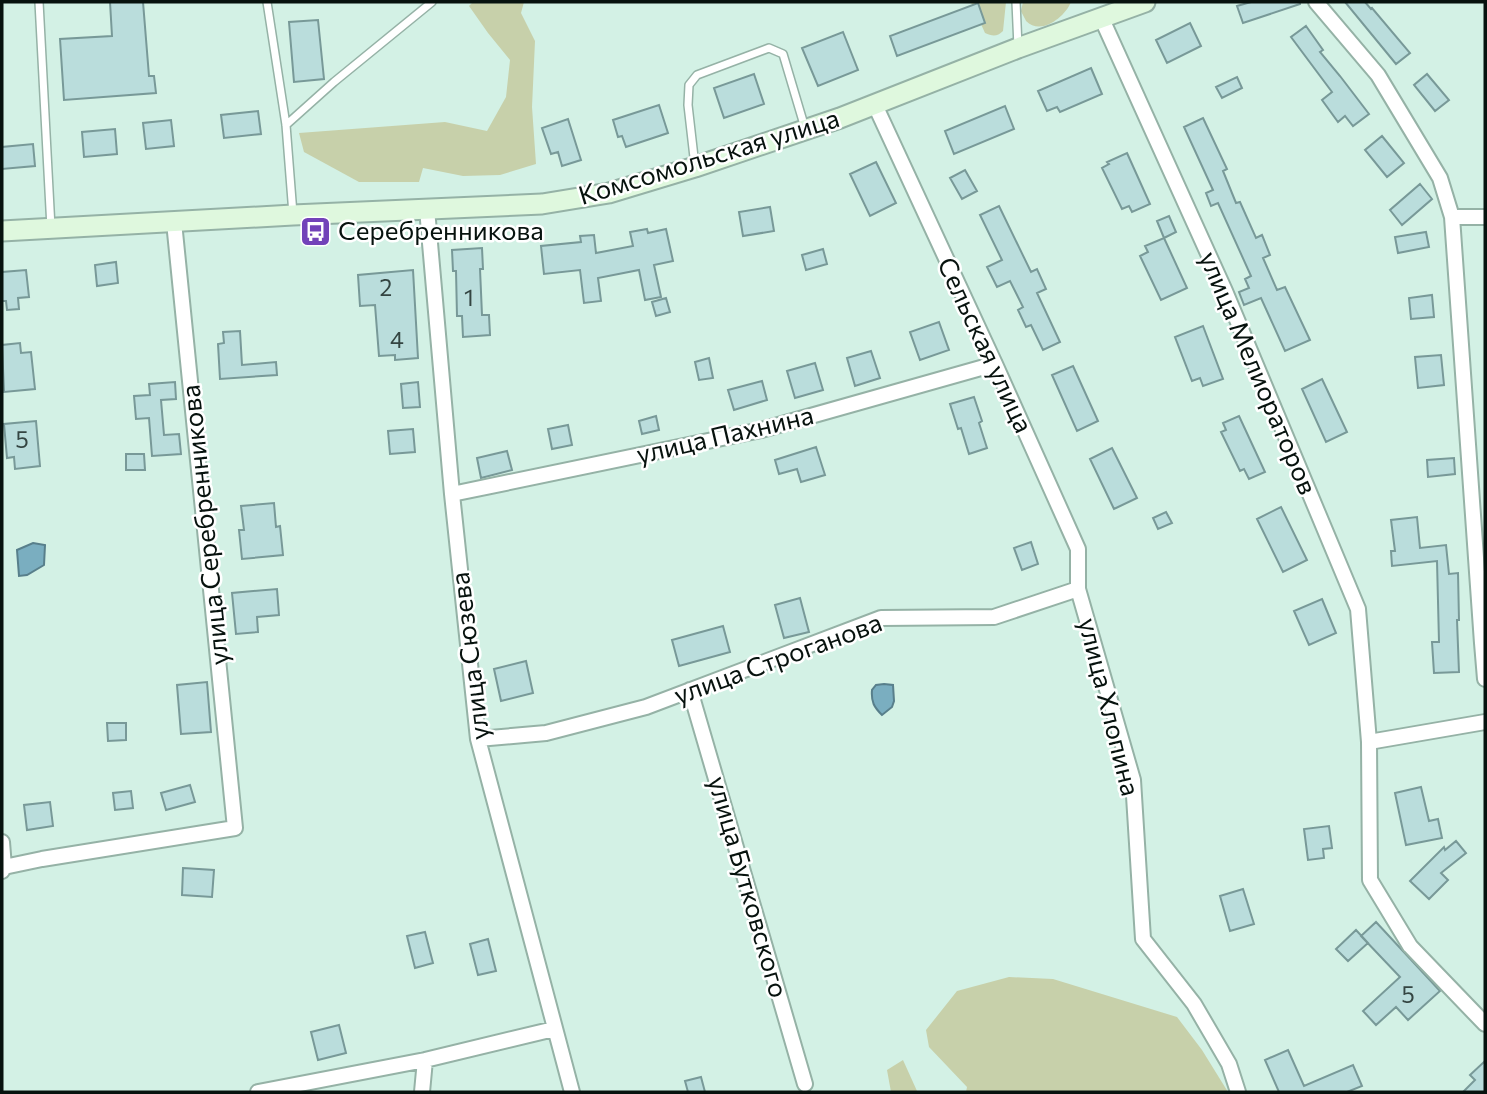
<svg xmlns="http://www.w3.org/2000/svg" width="1487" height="1094" font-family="Commissioner,sans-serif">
	<rect width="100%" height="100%" fill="#d3f1e5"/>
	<path fill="#c7d0aa" d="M473,2H524L521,13L535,41L532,107L536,164L500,175L463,176L423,168L419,182H359L304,152L299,133L445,122L487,131L506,97L510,60L488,33L469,6Z
		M971,2H1006L1003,31C997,37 992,36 985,33L981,24L985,22L978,3L972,5Z
		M1023,2H1071C1065,17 1041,36 1026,21C1026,20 1021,12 1021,11Z
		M1009,977L1053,979L1177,1017L1202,1050L1228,1092H966L967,1087L929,1047L926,1030L957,991Z
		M903,1060L917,1091L921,1092H891L887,1070Z"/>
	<path fill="#7aaec0" stroke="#587f8b" stroke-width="2" d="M33,543L45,545L44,565L27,575L19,576L17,550Z
		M884,684L893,685L894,701L892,707L882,715C874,707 871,702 872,690L876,685Z"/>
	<path fill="#badddc" stroke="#789998" stroke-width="2" d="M110,2H143L149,76H154L156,93L64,100L60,39L112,36Z
		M1251,2H1300V4L1243,23L1237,6Z
		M1345,2H1365L1371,9L1372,8L1410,53L1396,64Z
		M978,3L985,23L897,56L890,36Z
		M318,20L324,79L294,82L289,22Z
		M1190,23L1201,46L1167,63L1156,40Z
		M1306,26L1323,50L1320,52L1340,76L1369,114L1353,126L1345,116L1338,122L1322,100L1332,92L1291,37Z
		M843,32L858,70L818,86L802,48Z
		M1091,68L1102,94L1060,112L1057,107L1047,111L1038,91Z
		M754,74L764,104L724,118L714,88Z
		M1427,74L1449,100L1435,111L1414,85Z
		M1237,77L1242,88L1222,98L1216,87Z
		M659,105L668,133L626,147L622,136L618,137L613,120Z
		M1005,106L1014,129L954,154L945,131Z
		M258,111L261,134L224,138L221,115Z
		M1203,118L1227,169L1223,171L1236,203L1240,202L1256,238L1262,235L1270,255L1263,258L1277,290L1285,287L1310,340L1285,351L1261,298L1244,305L1239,292L1249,288L1245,279L1251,276L1218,203L1211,206L1206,193L1213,190L1184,127Z
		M568,119L581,160L562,166L558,152L551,154L542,128Z
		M171,120L174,146L146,149L143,123Z
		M115,129L117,154L84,157L82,132Z
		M1382,136L1404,163L1387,177L1365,150Z
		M33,144L35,166L2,169V147Z
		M1127,153L1150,204L1132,212L1129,206L1122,209L1102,168L1109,164L1107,162Z
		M876,162L896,203L870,216L850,174Z
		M965,170L977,191L962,199L950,178Z
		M1420,184L1432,199L1402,225L1390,210Z
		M999,206L1031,272L1037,269L1046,289L1037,293L1060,342L1043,350L1031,325L1026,327L1018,310L1023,307L1010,281L997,287L987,267L1002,260L980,215Z
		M770,207L774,231L743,236L739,212Z
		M1169,216L1176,232L1164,238L1157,221Z
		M647,229L648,233L666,229L673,261L654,265L661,297L645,300L639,270L598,278L601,301L584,303L580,270L544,274L541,246L581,242L580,236L594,235L596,253L633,246L630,232Z
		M1426,232L1429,247L1398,253L1395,237Z
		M1164,238L1187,288L1161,300L1140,256L1148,252L1145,246Z
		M482,248L483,269H480L482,315H489L490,335L463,337L462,316H457L456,271H453L452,250Z
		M823,249L827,264L806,270L802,255Z
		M116,262L118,283L97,286L95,265Z
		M26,270L29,297L18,298L19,309L7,310L6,301H2V272Z
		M413,270L418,358L395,360V355L379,356L375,305L360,306L358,275Z
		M1432,295L1434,317L1411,319L1409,298Z
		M666,298L670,312L656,316L652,302Z
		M939,322L949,350L920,360L910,332Z
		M1203,326L1223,379L1203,386L1200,378L1192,381L1175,337Z
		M240,331L242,365L276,362L277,375L220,379L218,344L224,343L223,332Z
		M20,343L21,353L31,352L35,389L4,392L2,345Z
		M871,351L880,378L855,386L847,358Z
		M1441,355L1444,385L1418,388L1415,357Z
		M709,358L713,378L699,380L695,362Z
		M815,363L823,390L795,398L787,371Z
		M1073,366L1098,421L1077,431L1052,375Z
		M1322,379L1347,432L1326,442L1302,389Z
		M762,381L767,400L734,410L728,390Z
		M175,382L176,399L161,400L164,435L179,434L181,454L152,456L149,418L136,419L134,396L150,395L149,384Z
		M418,382L420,407L403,408L401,384Z
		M974,397L982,421L979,423L987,448L969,454L961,428L958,429L950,404Z
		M656,416L659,430L642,434L639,421Z
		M1239,416L1265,472L1249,479L1244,469L1240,471L1221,432L1226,430L1223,423Z
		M36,421L40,466L15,469L14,457L7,458L4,424Z
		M568,425L572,445L552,449L548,429Z
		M413,429L415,452L390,454L388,431Z
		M816,447L825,475L801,482L797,469L779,474L775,460Z
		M1112,448L1137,498L1114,509L1090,459Z
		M507,451L512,470L481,478L477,458Z
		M126,454H144L145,470H126Z
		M1454,458L1455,474L1428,477L1427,460Z
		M274,503L276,527L280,526L283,555L242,559L239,530H244L241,506Z
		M1281,507L1307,560L1283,572L1257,519Z
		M1166,512L1172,523L1158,529L1153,518Z
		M1417,517L1420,548L1446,545L1449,574L1458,573L1459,620H1457L1459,672L1434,673L1432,642H1439L1437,561L1392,566L1391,551H1395L1391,520Z
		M1031,542L1038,564L1022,570L1014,548Z
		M277,589L279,615L257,617L258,632L236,634L232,593Z
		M800,598L809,632L784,638L775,605Z
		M1322,599L1336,633L1309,645L1294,611Z
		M723,626L730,652L679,666L672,640Z
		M526,661L533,693L501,701L494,669Z
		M207,682L211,732L181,734L177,685Z
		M107,723H126V740L108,741Z
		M190,785L195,802L166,810L161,793Z
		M1421,787L1429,821L1438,819L1442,838L1406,845L1395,793Z
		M131,791L133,808L115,810L113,793Z
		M50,802L53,826L27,830L24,805Z
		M1329,826L1332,848L1323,849L1324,858L1308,860L1304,829Z
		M1456,841L1466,853L1441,873L1448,880L1429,899L1410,881L1444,847L1445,850Z
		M183,868L214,870L212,897L182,895Z
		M1243,889L1254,924L1230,931L1220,896Z
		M1376,922L1440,991L1408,1020L1396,1007L1376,1025L1363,1011L1400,977L1361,936Z
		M1356,930L1368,943L1348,961L1336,949Z
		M425,932L433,963L415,968L407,936Z
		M488,939L496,971L478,975L470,944Z
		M339,1025L346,1053L318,1060L311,1032Z
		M1288,1050L1304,1086L1353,1065L1362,1086L1347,1092H1279L1265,1060Z
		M1485,1061V1092H1463L1475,1080L1470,1075Z
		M701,1077L705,1092H688L685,1081Z"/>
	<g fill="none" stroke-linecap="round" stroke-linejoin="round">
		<defs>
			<path id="lane" d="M39,2L51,228
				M267,2L286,125L293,214
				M1016,2L1018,47
				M286,125L334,82L432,2
				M695,166L688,105L689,85L697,75L769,48L783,54L805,128"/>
			<path id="street" d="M1316,2L1378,75L1440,178L1452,217L1482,643L1485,646
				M1101,17L1225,291L1358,609L1369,742L1370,880L1410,946L1485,1024
				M875,105L995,364L1078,549V589L1133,780L1143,939L1194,1004L1229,1064L1238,1092
				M427,209L452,494L478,739L572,1092
				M1452,217H1485
				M452,494L761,430L995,364
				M1482,643L1485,679
				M690,690L805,1084
				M478,739L546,733L646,707L881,618L994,617L1078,589
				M1369,742L1485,722
				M2,842L4,867
				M2,871L4,867L42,859L235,828L174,222
				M258,1092L425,1060L554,1029
				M422,1092L425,1060"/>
			<path id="secondary" d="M2,231L293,215L542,204L609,193L695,167L840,118L1018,48L1145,2"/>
		</defs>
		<use href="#lane" stroke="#95b2a6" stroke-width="10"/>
		<use href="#street" stroke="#95b2a6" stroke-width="18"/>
		<use href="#secondary" stroke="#95b2a6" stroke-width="23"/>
		<use href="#lane" stroke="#fff" stroke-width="7"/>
		<use href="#street" stroke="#fff" stroke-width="14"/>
		<use href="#secondary" stroke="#dff8de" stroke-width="19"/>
	</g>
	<defs>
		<symbol id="bus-square" viewBox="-11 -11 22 22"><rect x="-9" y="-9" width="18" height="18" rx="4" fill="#7242b9" stroke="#fff"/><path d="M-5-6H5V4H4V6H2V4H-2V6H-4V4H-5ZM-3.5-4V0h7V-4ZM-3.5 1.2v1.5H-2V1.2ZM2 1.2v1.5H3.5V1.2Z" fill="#fff"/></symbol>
	</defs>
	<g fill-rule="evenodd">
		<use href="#bus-square" x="298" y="214" width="35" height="35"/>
	</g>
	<g text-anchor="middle" stroke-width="5" stroke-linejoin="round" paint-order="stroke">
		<g font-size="23" fill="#344542">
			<text x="386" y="296">2</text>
			<text x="469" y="306">1</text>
			<text x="397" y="348">4</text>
			<text x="22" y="448">5</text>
			<text x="1408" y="1003">5</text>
		</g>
		<g font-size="26" fill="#07120e" stroke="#fff">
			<text transform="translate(709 157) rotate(-17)" y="9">Комсомольская улица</text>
			<text transform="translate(985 345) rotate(65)" y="9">Сельская улица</text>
			<text transform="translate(1258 373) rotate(67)" y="9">улица Мелиораторов</text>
			<text transform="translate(725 435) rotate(-13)" y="9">улица Пахнина</text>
			<text transform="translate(205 525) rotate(-96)" y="9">улица Серебренникова</text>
			<text transform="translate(470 656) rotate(-97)" y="9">улица Сюзева</text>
			<text transform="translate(778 659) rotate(-20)" y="9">улица Строганова</text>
			<text transform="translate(1109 707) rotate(76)" y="9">улица Хлопина</text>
			<text transform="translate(748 887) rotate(74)" y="9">улица Бутковского</text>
		</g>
		<g font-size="26" fill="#07120e" stroke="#fff" text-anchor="start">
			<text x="338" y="240">Серебренникова</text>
		</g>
	</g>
	<rect width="1487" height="1094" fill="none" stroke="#07120e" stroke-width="7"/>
</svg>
